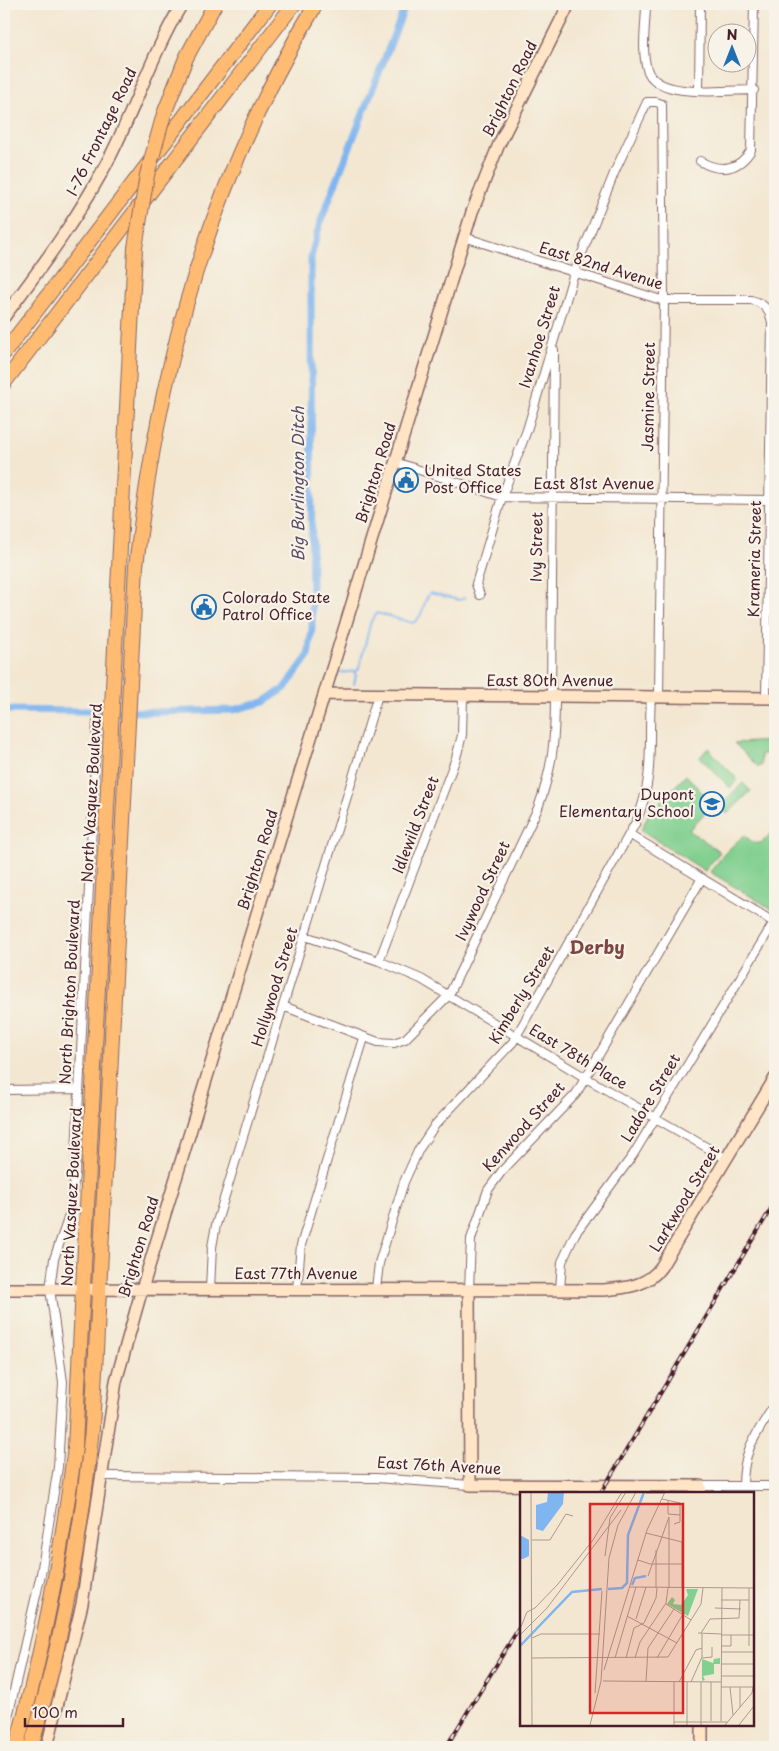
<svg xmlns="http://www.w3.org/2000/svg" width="779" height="1751" font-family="'Playpen Sans',sans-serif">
	<rect width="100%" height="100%" fill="#f7f3e8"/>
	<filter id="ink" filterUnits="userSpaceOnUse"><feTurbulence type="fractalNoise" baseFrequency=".02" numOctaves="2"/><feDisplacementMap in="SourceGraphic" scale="10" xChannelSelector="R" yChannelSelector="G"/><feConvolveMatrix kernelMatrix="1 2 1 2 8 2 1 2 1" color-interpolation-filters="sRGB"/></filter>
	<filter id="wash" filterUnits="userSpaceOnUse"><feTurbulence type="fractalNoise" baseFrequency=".0096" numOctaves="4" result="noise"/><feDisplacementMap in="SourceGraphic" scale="20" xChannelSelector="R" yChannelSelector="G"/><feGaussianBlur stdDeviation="1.12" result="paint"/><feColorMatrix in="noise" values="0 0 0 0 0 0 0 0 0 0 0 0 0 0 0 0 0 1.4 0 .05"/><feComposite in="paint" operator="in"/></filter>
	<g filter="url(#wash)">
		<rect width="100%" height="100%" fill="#f3e7d1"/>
		<path fill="#82d090" stroke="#66785e" d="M775,741V754H761V766H757L734,743Z
			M708,748L738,780L730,788L700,757Z
			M686,775L713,804L689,830L720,852L705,871L641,830L649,813Z
			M743,783L751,791L727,814L719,806Z
			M774,830L775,832V911L710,872L725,853L744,835C759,849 761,844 774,830Z"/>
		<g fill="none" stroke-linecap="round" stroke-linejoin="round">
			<path stroke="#80b6ef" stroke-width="2" d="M353,671L356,675L354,684
				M339,673L357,671L359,668L371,621L377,613L413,623C425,616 422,602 430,593L459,600L465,598"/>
			<path stroke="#80b6ef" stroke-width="7" d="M4,710L155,712L233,710L264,702L285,688L308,656L312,628L311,257L320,223L406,4"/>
		</g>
	</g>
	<g filter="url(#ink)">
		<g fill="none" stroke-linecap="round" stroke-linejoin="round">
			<defs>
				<path id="street" d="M646,4C646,24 641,49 647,69C656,100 728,90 754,90
					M699,90L700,4
					M700,161C720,173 739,170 751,150L754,4
					M464,237L661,300H751C764,303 770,310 772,323L766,698
					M395,462L502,497L770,500
					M480,595L476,584L502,497L527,430L574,273L615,171L647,102H656L662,104L664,300L659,696
					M551,696L554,350
					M629,834L775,923
					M305,936L379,961L421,979L586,1078L727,1159
					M379,961L456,758L462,735L463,696
					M283,1006L378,1042L394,1043L405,1039L449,995L538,808C553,767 555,740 555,696
					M4,1090L79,1089
					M210,1289L212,1247L216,1225L378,695
					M297,1289L301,1245L364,1038
					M376,1289L379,1263L404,1182L419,1149L435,1125L513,1042L636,822C655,779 648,742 651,696
					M469,1290L471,1239L488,1190L502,1171L576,1094L702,878
					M560,1290L562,1262L575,1234L633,1155L774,922
					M102,1476L376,1478L470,1485
					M700,1486H775
					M743,1486C743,1448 757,1434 775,1404
					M4,1734L41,1574L58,1467L63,1382L50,1289L54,1259L69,1216L75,1175L97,722"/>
				<path id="secondary" d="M4,317C43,265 82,212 111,155C136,105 153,52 182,4
					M325,694L775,698
					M4,1289L604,1290C626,1288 648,1286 661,1267L775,1078
					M469,1290L470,1485L700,1486L701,1494
					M702,1725V1747
					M47,1747L82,1604L116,1381L142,1289L472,212L499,144L569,4"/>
				<path id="highway" d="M164,114L186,58L215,4
					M4,353L270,4
					M4,383L294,4
					M16,1747C44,1648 62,1549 75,1447L135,248
					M31,1747C62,1643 81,1537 92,1429L136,566C159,364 210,180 316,4"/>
			</defs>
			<use href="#street" stroke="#856565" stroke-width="10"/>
			<use href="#secondary" stroke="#856565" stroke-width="14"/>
			<use href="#highway" stroke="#856565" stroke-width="16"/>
			<use href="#street" stroke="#fff" stroke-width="8"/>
			<use href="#secondary" stroke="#ffe4c6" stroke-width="11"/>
			<use href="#highway" stroke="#ffbb71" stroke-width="14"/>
			<defs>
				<path id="rail" d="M600,1494L775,1202
					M446,1747L522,1623"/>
			</defs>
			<use href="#rail" stroke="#4a1f2b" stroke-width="4"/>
			<use href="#rail" stroke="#f7f3e8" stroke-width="2" stroke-dasharray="5.5" stroke-linecap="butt"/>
			<defs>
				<path id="highway-bridge" d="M135,248L147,175L164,114"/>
			</defs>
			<use href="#highway-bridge" stroke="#856565" stroke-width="16" stroke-linecap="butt"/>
			<use href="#highway-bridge" stroke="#ffbb71" stroke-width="14"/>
		</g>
	</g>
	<defs>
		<symbol id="civic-ring" viewBox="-11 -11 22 22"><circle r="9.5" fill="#f7f3e8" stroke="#1f6fb2" stroke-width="1.5"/><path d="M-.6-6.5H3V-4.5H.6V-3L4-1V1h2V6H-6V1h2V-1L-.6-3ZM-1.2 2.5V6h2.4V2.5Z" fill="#1f6fb2"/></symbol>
		<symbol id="school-ring" viewBox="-11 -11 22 22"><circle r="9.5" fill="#f7f3e8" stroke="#1f6fb2" stroke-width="1.5"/><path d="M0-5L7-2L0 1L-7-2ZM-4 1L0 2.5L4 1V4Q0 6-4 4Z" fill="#1f6fb2"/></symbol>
	</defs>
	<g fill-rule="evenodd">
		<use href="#civic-ring" x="392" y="466" width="28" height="28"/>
		<use href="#civic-ring" x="190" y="593" width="28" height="28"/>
		<use href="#school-ring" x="698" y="790" width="28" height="28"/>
	</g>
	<g text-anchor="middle" stroke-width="4.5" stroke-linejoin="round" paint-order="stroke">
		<g font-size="15" fill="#4a1f2b" stroke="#f7f3e8">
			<text transform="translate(510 89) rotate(-64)" y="5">Brighton Road</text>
			<text transform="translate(102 132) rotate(-64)" y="5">I-76 Frontage Road</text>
			<text transform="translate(601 266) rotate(17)" y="5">East 82nd Avenue</text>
			<text transform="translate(540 337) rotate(-73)" y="5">Ivanhoe Street</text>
			<text transform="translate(649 397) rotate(-89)" y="5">Jasmine Street</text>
			<text transform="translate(376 473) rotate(-73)" y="5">Brighton Road</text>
			<text x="594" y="489">East 81st Avenue</text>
			<text transform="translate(537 547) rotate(-89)" y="5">Ivy Street</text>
			<text transform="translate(755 559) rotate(-89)" y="5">Krameria Street</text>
			<text x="550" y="686">East 80th Avenue</text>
			<text transform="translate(92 793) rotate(-87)" y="5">North Vasquez Boulevard</text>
			<text transform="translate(416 825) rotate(-69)" y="5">Idlewild Street</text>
			<text transform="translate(258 860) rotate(-73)" y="5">Brighton Road</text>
			<text transform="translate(483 891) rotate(-65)" y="5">Ivywood Street</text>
			<text transform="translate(275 987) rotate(-73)" y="5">Hollywood Street</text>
			<text transform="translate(70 992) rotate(-87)" y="5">North Brighton Boulevard</text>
			<text transform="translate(522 995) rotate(-59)" y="5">Kimberly Street</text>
			<text transform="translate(578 1057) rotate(31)" y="5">East 78th Place</text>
			<text transform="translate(651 1098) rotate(-59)" y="5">Ladore Street</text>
			<text transform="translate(524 1127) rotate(-48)" y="5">Kenwood Street</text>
			<text transform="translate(72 1197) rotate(-87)" y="5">North Vasquez Boulevard</text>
			<text transform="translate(685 1199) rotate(-59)" y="5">Larkwood Street</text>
			<text transform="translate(139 1247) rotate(-73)" y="5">Brighton Road</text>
			<text x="296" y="1279">East 77th Avenue</text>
			<text transform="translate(439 1466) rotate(3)" y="5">East 76th Avenue</text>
		</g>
		<g font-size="15" fill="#4a1f2b" stroke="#f7f3e8" text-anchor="start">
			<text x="424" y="476">United States<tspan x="424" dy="17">Post Office</tspan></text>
			<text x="222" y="603">Colorado State<tspan x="222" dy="17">Patrol Office</tspan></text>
			<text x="694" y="800" text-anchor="end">Dupont<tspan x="694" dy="17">Elementary School</tspan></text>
		</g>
		<g font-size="16" font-style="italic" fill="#5a4c66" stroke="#f7f3e8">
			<text transform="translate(298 484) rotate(-90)" y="6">Big Burlington Ditch</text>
		</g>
		<g font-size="18" font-weight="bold" fill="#7e4643" stroke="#f7f3e8">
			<text x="597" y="954">Derby</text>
		</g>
	</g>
	<g transform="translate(520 1492)">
		<rect width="234" height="234" fill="#f3e7d1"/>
		<path d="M166,97H178L168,124L147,112L152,105L155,108L153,112L161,113L168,103ZM200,166V172H194V182L183,184L185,188L182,189V167L193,171L194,167Z" fill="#82d090"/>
		<path d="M28,0H44L43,12L23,39L16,37V13L27,10ZM0,43L9,48V64L3,67H0Z" fill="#80b6ef"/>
		<path fill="none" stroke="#80b6ef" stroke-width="2.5" d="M112,93L115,86L126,84M88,97L102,96L107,91L108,43L124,0M0,154L52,100L82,97"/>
		<path fill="none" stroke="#af978f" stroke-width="1" d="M11,0L12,233M126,1H144M142,7L160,11V30L154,32M148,8V22L160,23M126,41L162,50V96M12,48H30L46,22L53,24M85,64L90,26L106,0M118,68L130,72H162M128,84L149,25V96M109,95L234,96M136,96V58M229,96V154M201,108H229M146,112L171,128M195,116L221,117M107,124L157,151M116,127L126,95M114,136L124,131L136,106L137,96M0,137L7,120L15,116L38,92L73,48L102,0M178,141L201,142M181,141L190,127L219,126L220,108M0,143L27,116L101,18M201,143H234M12,146L21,142H80M201,154H211V143M201,160H234M12,166L148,165L181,112L183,96M95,166L116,95M106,166L114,136M115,166L120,150L146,111L148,96M137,166L163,122M182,166L192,165V155M201,172H234M84,178L127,38L145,0M201,184H234M83,189L201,190M126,190L128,156L154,117M159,190L176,158L182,156M167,190V233M171,190L182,165V142M201,195H233M210,195L213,223M75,201L82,99M220,215V195M134,221H154M191,229V190M201,229L202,96M154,230H207M70,233L81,189L89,66L98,33L116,0M154,233V190M181,233V190M205,233L232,201L233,195M219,233L234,214"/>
		<path fill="#d62828" fill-opacity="0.15" stroke="#d62828" stroke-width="2.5" d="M70,12H163V221H70Z"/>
		<rect width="234" height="234" fill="none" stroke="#4a1f2b" stroke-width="2.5"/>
	</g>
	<rect width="779" height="1751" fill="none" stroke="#f7f3e8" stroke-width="20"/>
	<g transform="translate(732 48)"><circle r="24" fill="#f7f3e8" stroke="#b29e9c"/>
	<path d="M0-4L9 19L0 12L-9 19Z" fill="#1f6fb2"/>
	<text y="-8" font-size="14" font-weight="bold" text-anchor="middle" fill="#4a1f2b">N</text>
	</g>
	<path d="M25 1718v8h98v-8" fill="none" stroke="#4a1f2b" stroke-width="2.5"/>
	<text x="32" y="1718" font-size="15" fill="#4a1f2b" stroke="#f7f3e8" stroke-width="4" paint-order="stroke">100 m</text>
</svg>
